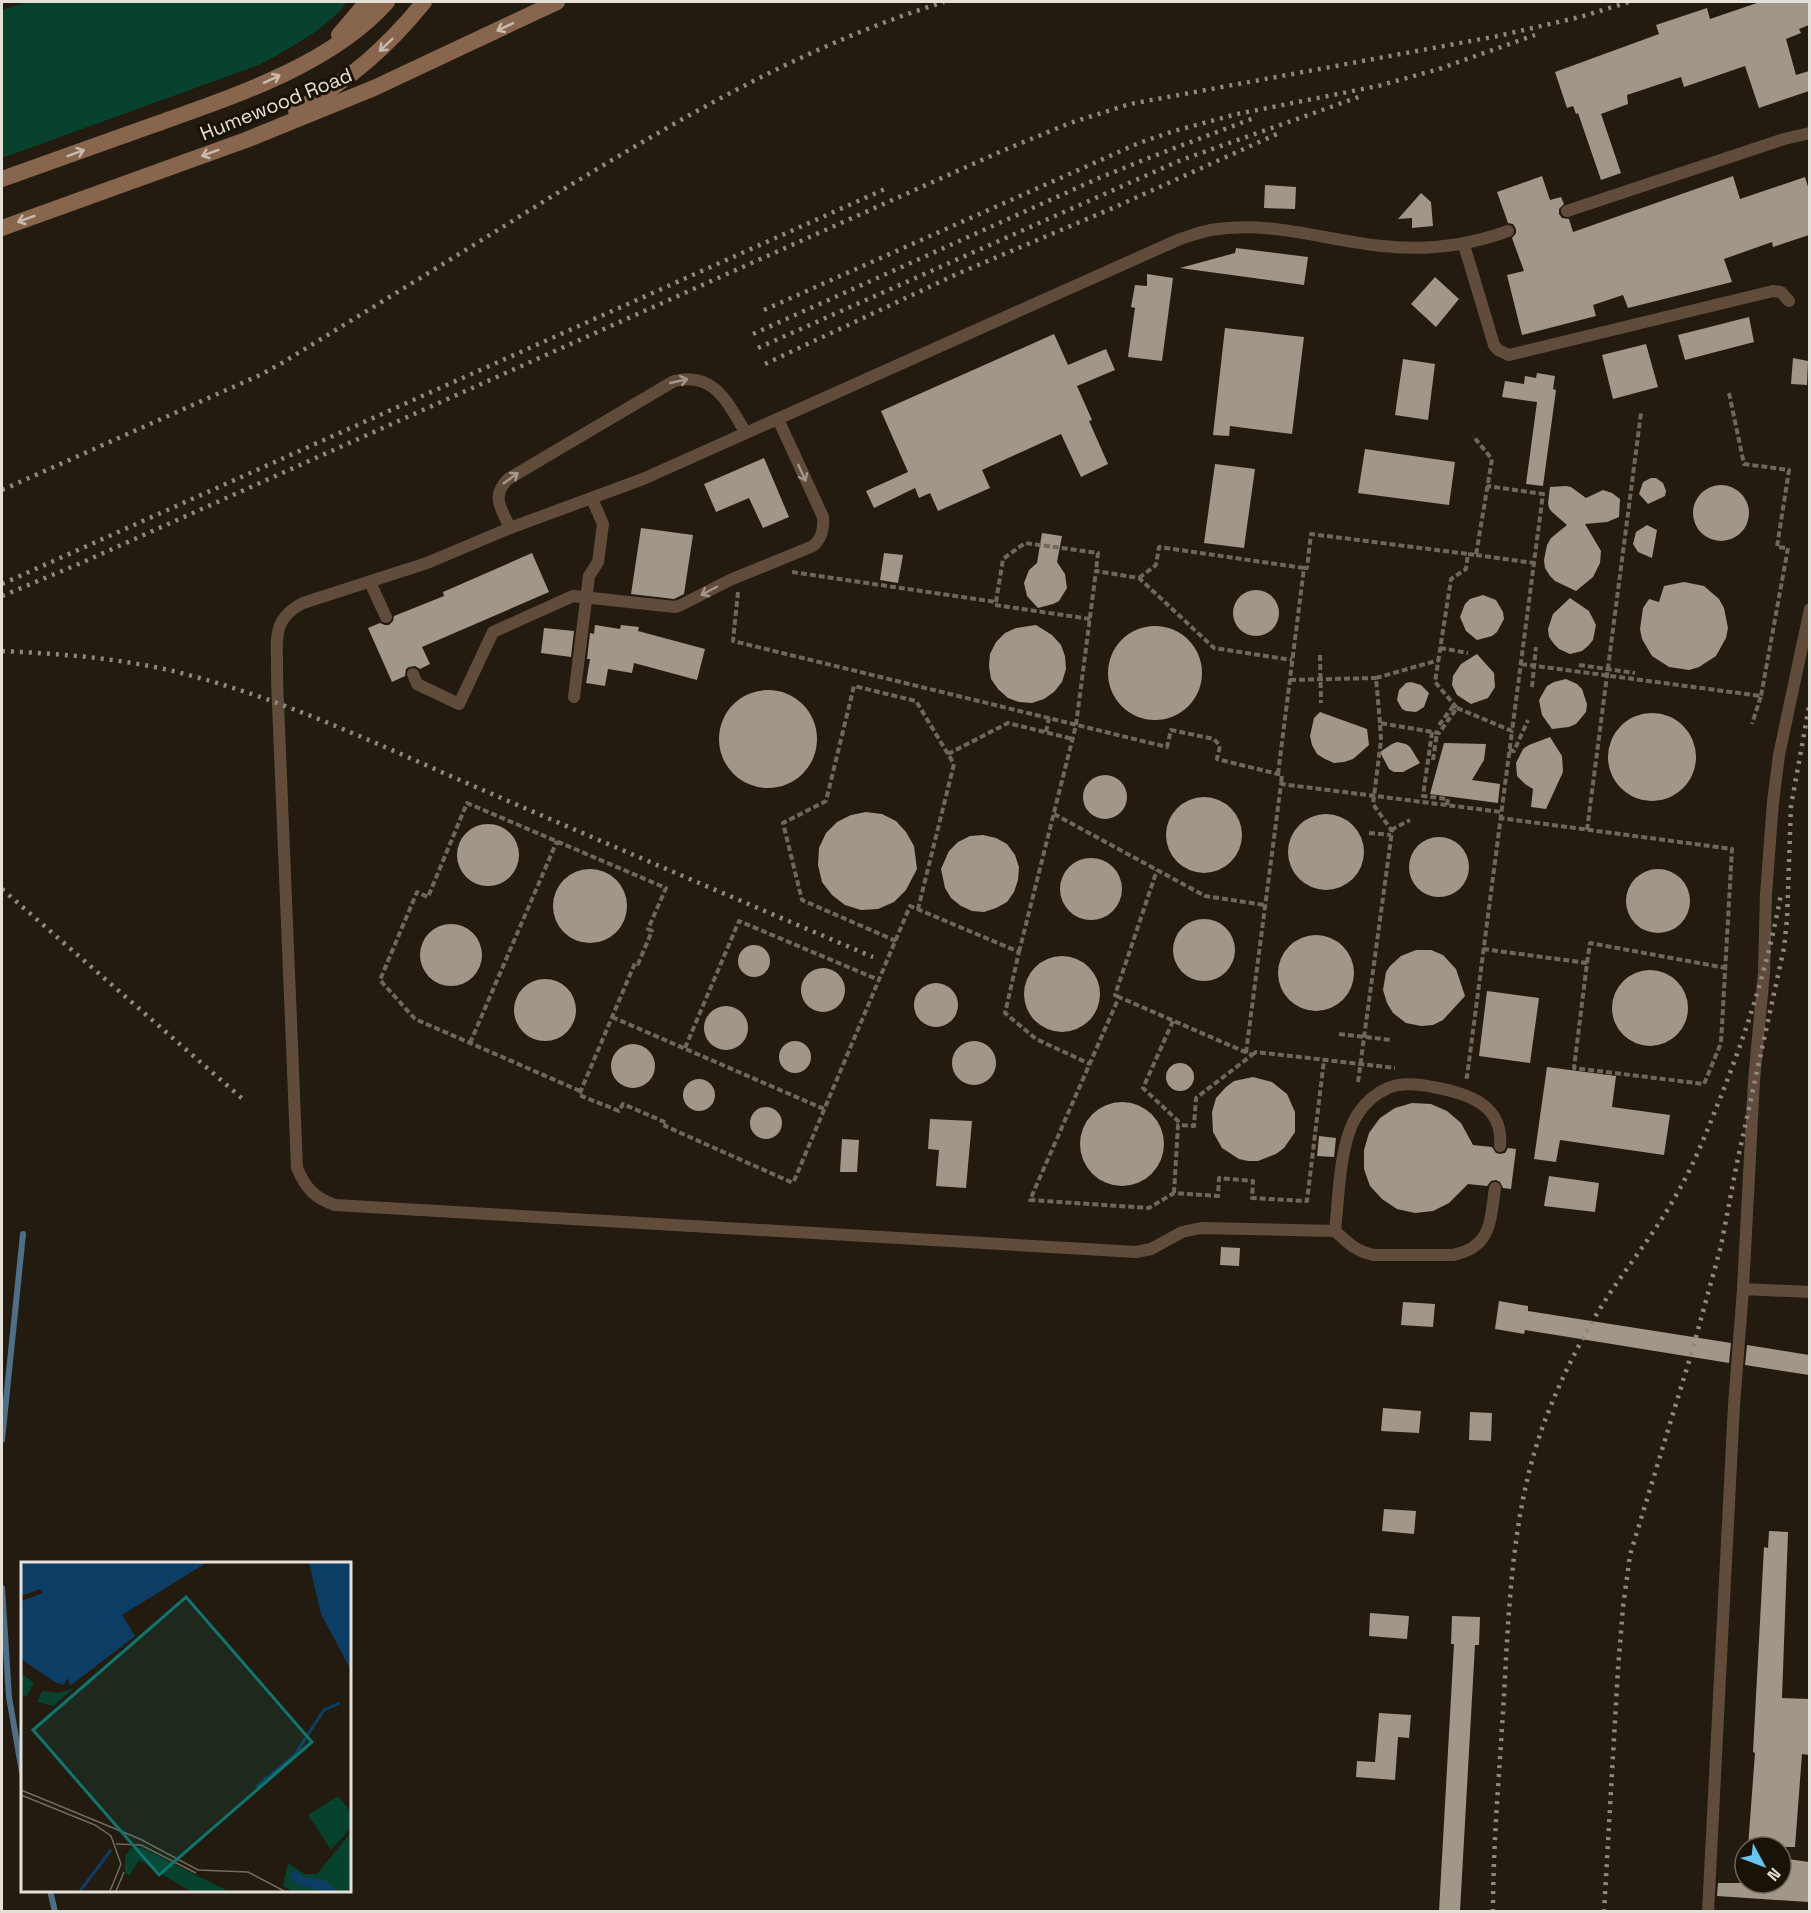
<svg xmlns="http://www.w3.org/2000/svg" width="1811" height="1913" font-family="'Space Grotesk',sans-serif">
	<rect width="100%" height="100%" fill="#231b0f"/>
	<path fill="#07422e" d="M27,2H347C329,27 287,50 259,65L2,158V10Z"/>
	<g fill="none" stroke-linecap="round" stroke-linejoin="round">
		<path stroke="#4d6f87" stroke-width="6" d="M2,1440L23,1234
			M2,1588L9,1697L22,1772
			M50,1890L55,1912"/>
	</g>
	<path fill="#a19788" d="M1760,2H1809V25L1799,29L1801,33L1786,39L1796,75L1809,71V91L1759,108L1745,66L1684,87L1681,77L1627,95L1628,104L1601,114L1621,173L1601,180L1578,113L1576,114L1573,106L1567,108L1555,72L1659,34L1656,25L1707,8L1710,19Z
		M1542,176L1550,200L1561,197L1564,204L1559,209V214L1562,218L1569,219L1573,232L1733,176L1740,199L1805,177L1809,190V235L1773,247L1772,242L1724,259L1732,282L1628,308L1623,295L1593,305L1596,316L1522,335L1507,275L1524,271L1512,238L1516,233V229L1513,224L1508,223L1497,192Z
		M1265,185L1296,187L1295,209L1264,208Z
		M1421,193L1431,202L1433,226L1412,228V218L1398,219Z
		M1236,248L1308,257L1304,285L1180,268L1235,253Z
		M1147,274L1173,278L1162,361L1128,357L1135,308L1131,307L1135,285L1147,286Z
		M1435,277L1459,299L1436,327L1411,304Z
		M1749,317L1754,342L1685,360L1678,335Z
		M1225,328L1304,337L1292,434L1230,426L1229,436L1213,435Z
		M1054,334L1068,365L1106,349L1115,370L1077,386L1092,420L1089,421L1108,464L1081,477L1061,434L982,470L990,488L938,511L930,493L919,498L915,488L874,508L866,491L908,472L881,411Z
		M1646,344L1658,387L1613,399L1602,355Z
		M1793,358L1808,361L1807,385L1791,384Z
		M1403,359L1435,364L1428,420L1395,415Z
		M1537,373L1555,376L1553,389L1556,390L1543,486L1526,484L1537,402L1502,397L1505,381L1524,384L1525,376L1536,378Z
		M1365,449L1455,462L1449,505L1358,493Z
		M764,458L789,517L763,528L749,498L716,512L704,484Z
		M1215,464L1255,469L1244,548L1204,543Z
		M1651,478H1656L1663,483L1666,491L1665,496L1648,504L1639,494L1643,482Z
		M1693 513a28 28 0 1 1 56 0a28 28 0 1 1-56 0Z
		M1566,486L1571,487L1586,498L1603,490L1612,493L1620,499L1619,517L1607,522L1585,524L1601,551L1600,563L1593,577L1576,591L1555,581L1550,576L1545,568L1544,560L1547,545L1551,538L1567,525L1552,512L1549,508L1548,503L1550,487Z
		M1647,525L1657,530L1652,558L1638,552L1633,544L1636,532Z
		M641,528L693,535L684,594L674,599L631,594Z
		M1042,533L1062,536L1057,562L1065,574L1067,588L1059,601L1053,604L1038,608L1027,596L1024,583L1029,570L1037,563Z
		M532,553L549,592L422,647L430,664L420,669L415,666L409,667L406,669L405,676L392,682L368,628L380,623L385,625H389L393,621L394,616L444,596L443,592Z
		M884,553L903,555L898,583L880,580Z
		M1684,582L1704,586L1719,599L1724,608L1728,628L1726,638L1716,656L1699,667L1689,670L1669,667L1652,656L1642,639L1640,629L1643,608L1649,599L1659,602L1664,586Z
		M1233 613a23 23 0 1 1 46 0a23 23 0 1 1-46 0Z
		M1483,595L1496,600L1503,612L1504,619L1497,632L1492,636L1477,640L1466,631L1460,617L1465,604L1470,599Z
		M1570,598L1589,611L1596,625L1593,640L1588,646L1582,651L1570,654L1559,649L1554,644L1549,637L1548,629L1553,614Z
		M595,625L620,629L621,625L639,627L638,631L705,649L697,680L634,663L632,673L608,669L605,686L586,683L590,659H587L590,633L594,634Z
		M1036,625L1052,635L1061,645L1065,656L1066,669L1062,682L1054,692L1044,699L1032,703L1019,702L1008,698L998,689L991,679L989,666L990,654L996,642L1005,633L1016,628Z
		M1108 673a47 47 0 1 1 94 0a47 47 0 1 1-94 0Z
		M544,628L574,631L571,657L541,653Z
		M1477,654L1494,673L1495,687L1488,698L1471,704L1457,695L1452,685L1453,676L1461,664Z
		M1566,679L1577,684L1582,689L1587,704L1586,712L1576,724L1569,727L1552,729L1542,715L1539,700L1547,686L1554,682Z
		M1411,682L1421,685L1429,693L1424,707L1416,712L1406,711L1402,709L1397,700L1399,690L1406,683Z
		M719 739a49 49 0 1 1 98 0a49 49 0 1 1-98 0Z
		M1320,712L1367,729L1369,745L1353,759L1344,762L1334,763L1325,759L1317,754L1312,745L1310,736L1314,718Z
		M1608 757a44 44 0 1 1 88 0a44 44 0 1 1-88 0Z
		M1550,737L1562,756L1563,772L1546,809L1531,807L1533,789L1525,784L1517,776L1516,763L1523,749L1529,745Z
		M1397,742L1406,744L1410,747L1420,763L1403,772H1394L1389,769L1380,752L1392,744Z
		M1444,743L1486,744L1484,760L1472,780L1500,784L1498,803L1430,794Z
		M1083 797a22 22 0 1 1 44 0a22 22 0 1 1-44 0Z
		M1166 835a38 38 0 1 1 76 0a38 38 0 1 1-76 0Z
		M866,812L882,814L896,821L906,832L914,846L917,869L906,890L894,902L878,909L861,910L845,905L832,895L822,882L818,865L819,848L826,833L837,822L851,815Z
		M1288 852a38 38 0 1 1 76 0a38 38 0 1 1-76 0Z
		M457 855a31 31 0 1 1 62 0a31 31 0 1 1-62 0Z
		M983,835L996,838L1007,844L1015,855L1019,867L1018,880L1014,892L1007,902L996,908L984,912L972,911L961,906L951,898L945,888L941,869L949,851L958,842L970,836Z
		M1409 867a30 30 0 1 1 60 0a30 30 0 1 1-60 0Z
		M1060 889a31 31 0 1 1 62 0a31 31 0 1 1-62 0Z
		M1626 901a32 32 0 1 1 64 0a32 32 0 1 1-64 0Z
		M553 906a37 37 0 1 1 74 0a37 37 0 1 1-74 0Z
		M1173 950a31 31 0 1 1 62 0a31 31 0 1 1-62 0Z
		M420 955a31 31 0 1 1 62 0a31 31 0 1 1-62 0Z
		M1278 973a38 38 0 1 1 76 0a38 38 0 1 1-76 0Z
		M738 961a16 16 0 1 1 32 0a16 16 0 1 1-32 0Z
		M1416,950H1431L1443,955L1456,969L1465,996L1443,1020L1433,1025L1421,1026L1406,1023L1393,1013L1387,1003L1383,990L1386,972L1390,966L1401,956Z
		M1024 994a38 38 0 1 1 76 0a38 38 0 1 1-76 0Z
		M801 990a22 22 0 1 1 44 0a22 22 0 1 1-44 0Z
		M1612 1008a38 38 0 1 1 76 0a38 38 0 1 1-76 0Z
		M514 1010a31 31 0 1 1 62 0a31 31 0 1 1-62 0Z
		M914 1005a22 22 0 1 1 44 0a22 22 0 1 1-44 0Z
		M1487,991L1539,998L1530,1063L1479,1056Z
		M704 1028a22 22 0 1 1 44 0a22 22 0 1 1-44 0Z
		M779 1057a16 16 0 1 1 32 0a16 16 0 1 1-32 0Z
		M952 1063a22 22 0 1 1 44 0a22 22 0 1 1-44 0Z
		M611 1066a22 22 0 1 1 44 0a22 22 0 1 1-44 0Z
		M1166 1077a14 14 0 1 1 28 0a14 14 0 1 1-28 0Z
		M1547,1067L1616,1076L1612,1107L1670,1115L1664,1155L1560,1140L1556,1162L1534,1159Z
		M1253,1077L1272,1082L1287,1094L1295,1112V1132L1284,1148L1276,1154L1258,1161H1248L1239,1159L1222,1148L1213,1132L1212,1112L1216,1098L1226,1087L1234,1081Z
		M683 1095a16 16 0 1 1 32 0a16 16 0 1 1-32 0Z
		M1080 1144a42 42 0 1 1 84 0a42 42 0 1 1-84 0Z
		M1412,1103L1431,1104L1447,1111L1461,1123L1473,1145L1492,1147L1496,1153L1500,1154L1505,1153L1508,1148L1516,1149L1511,1189L1503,1188L1500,1182L1496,1180L1491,1181L1487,1186L1468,1184L1449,1203L1433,1211L1415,1213L1397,1209L1382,1199L1370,1186L1364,1169V1150L1369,1133L1380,1118L1395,1108Z
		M750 1123a16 16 0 1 1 32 0a16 16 0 1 1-32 0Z
		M930,1119L972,1121L966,1188L936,1186L939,1150L928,1149Z
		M1319,1136L1336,1138L1334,1157L1317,1156Z
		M842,1139L859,1140L857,1172H840Z
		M1549,1176L1599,1183L1595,1212L1544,1206Z
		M1221,1247L1240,1248L1239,1266L1220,1265Z
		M1499,1301L1528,1306V1311L1731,1343L1729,1363L1525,1330L1524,1334L1495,1329Z
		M1403,1302L1435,1304L1433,1327L1401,1325Z
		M1747,1345L1809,1355V1375L1745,1365Z
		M1383,1408L1421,1411L1419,1433L1381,1431Z
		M1470,1412L1492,1413L1491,1441L1469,1440Z
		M1384,1509L1416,1511L1414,1534L1382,1531Z
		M1769,1531L1788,1532L1782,1698L1809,1699V1755L1802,1754L1795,1847H1748L1755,1753L1753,1752L1764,1547L1768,1548Z
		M1370,1613L1409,1616L1407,1639L1369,1636Z
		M1452,1616L1480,1617L1479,1645H1475L1460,1911H1439L1454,1644H1451Z
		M1379,1713L1411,1715L1409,1738L1398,1737L1395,1780L1356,1777L1357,1761L1375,1762Z
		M1781,1858L1809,1862L1808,1902L1717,1896L1718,1883H1781Z"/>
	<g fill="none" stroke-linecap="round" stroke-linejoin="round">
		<path stroke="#6e675c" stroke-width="4" stroke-dasharray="6 3" stroke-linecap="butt" d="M1729,393L1744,464L1789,470L1777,547L1788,548L1761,696
			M1476,555L1534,563
			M792,572L996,602
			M1139,578L1156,565L1159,547L1304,568
			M738,592L733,641L1167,747L1171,730L1214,739L1220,746L1217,759L1282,775L1281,784
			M1090,619L995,605L996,602L1003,559L1025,543L1098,553L1096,571
			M1440,648L1468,653
			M1320,655L1321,703
			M1521,664L1761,696L1752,724
			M1579,665L1635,673
			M1290,680L1376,678
			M1532,687L1536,647
			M1457,708L1512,731L1543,494L1487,486
			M1380,723L1376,678L1439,660
			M1439,725L1454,705
			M1046,732L1049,718
			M1432,732L1423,796L1448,799L1447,805
			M1509,750L1514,751L1528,720
			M948,754L1008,723L1073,739
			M1433,760L1437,733
			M1278,774L1304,568H1307L1311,534L1468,554
			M1054,814L1205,896L1265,905
			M1391,830L1410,820
			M1587,830L1641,413
			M1369,833L1391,835
			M896,941L802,900L783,823L826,801L854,686L916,701L954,764L918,909
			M1483,949L1587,963L1574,1068L1704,1084L1721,1043L1732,849L1500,818
			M1019,952L1076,725L1096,571L1139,578L1214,648L1292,660
			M1587,963L1590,943L1726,968
			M1119,997L1115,995L1157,870
			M612,1017L824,1109
			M1173,1021L1143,1088L1178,1121V1125
			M1339,1034L1391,1040
			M470,1043L557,841
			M685,1048L739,921L879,980
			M1246,1053L1281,784L1501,812
			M1252,1055L1256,1052L1395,1068
			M1465,1076L1467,1077L1512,731
			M1358,1082L1392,831L1373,804L1381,740L1380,723L1439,733L1457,708L1435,682L1451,579L1466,569L1468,554L1476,555L1492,459L1473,436
			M580,1091L415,1019L380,980L417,892L428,897L467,803L666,888L648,929L652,931L638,964L635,963L579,1095L619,1111L623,1104L667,1123L665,1126L793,1183
			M794,1181L910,906L1019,952L1005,1013L1036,1039L1090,1064
			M1174,1193L1178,1125L1194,1126L1196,1098L1252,1055L1119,997L1030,1200L1149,1208L1174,1193L1218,1196L1219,1178L1253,1181L1252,1198L1307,1201L1324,1060"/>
		<path stroke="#614c3c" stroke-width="12" d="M1567,211L1784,139L1810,133
			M1464,245L1494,345L1498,350L1509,355L1773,291L1781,292L1789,301
			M510,528C502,509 490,497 508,479L674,381C715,371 728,404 746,433
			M370,582L386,617
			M413,674L417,684L459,704L493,632L573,596L675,607L681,605L730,580L813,546C822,538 824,529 823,517L778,419
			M574,697L589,576L598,562L603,524L592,499
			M1495,1188C1490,1221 1492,1247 1453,1255H1374C1357,1252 1348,1243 1335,1231C1339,1197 1339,1138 1360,1111C1366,1102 1377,1093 1388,1088C1402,1082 1419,1084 1433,1087C1466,1093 1504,1104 1500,1146
			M1335,1231L1201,1228L1182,1232L1151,1249L1136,1252L335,1205C314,1198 305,1187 297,1168L278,704C277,689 277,675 277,660C276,633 276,617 303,603L427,563L510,528L643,479L1180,239C1190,236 1200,232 1211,230C1270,220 1324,240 1382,246C1427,251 1467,246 1508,231
			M1743,1289L1810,1292
			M1708,1912L1734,1405L1743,1289L1754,1081L1764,972L1766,894L1773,802L1779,755L1810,609"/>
		<path stroke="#88664d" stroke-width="16" d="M339,35L367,2
			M296,111C350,79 385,50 424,2
			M2,179C53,161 104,143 156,124C234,96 331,65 387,2
			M2,228L246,140L374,88L557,2"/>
		<path stroke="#8f887e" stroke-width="4.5" stroke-dasharray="3 6" stroke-linecap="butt" d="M764,310L1139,143L1174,131L1237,114L1378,86L1439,69L1535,35
			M753,334L1099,178L1151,157L1254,118
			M758,348L1181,160L1359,97
			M765,364L957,274L1113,208L1277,134
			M2,490L260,375L282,363C370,309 458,255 546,200C672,123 801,46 944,2
			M2,584L885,189
			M2,596L81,563L1002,151L1070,123L1130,104L1498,36L1580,17L1629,2
			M2,651C66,654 133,659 196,677C300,705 400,755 499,797C624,851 748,904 873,957
			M2,889L245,1101
			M1493,1912C1493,1845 1499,1778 1503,1712C1509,1615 1510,1516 1544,1423C1561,1378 1583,1334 1610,1293C1633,1259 1659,1227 1679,1190C1695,1162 1707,1131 1719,1101C1746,1034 1768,966 1781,894
			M1604,1912L1618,1669L1623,1607L1630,1555L1693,1348L1721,1246L1737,1163L1773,998L1784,948L1787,919L1791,806L1810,701"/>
	</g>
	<defs><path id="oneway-shaft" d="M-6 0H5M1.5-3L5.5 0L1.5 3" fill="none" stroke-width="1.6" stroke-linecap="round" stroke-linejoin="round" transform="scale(1.5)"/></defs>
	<g stroke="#c9bbae">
		<use href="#oneway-shaft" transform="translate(505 27) rotate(155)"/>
		<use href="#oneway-shaft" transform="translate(386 45) rotate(136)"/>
		<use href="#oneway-shaft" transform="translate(272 79) rotate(-25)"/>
		<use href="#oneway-shaft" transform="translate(76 153) rotate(-20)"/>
		<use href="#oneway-shaft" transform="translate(210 153) rotate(160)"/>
		<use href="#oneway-shaft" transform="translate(26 219) rotate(160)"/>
	</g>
	<g stroke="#a3968a">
		<use href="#oneway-shaft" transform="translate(679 381) rotate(-13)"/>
		<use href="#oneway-shaft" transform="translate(802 473) rotate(65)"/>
		<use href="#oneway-shaft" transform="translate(511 478) rotate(-36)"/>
		<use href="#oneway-shaft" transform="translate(709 591) rotate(152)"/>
	</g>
	<g text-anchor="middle" stroke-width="6" stroke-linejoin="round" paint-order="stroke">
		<g font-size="20" fill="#e5e0d7" stroke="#191207">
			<text transform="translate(276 104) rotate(-22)" y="7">Humewood Road</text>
		</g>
	</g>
	<g transform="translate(21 1562)">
		<rect width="330" height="330" fill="#231b0f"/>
		<path d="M0,111L13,121L5,135L0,132ZM53,126L32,144L16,140L21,129L38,131ZM317,234L330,250V266L310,288L287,253ZM330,270V329H271L262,324L267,301L283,312H296ZM110,286H121L207,329H169L118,298L108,314L104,311V294Z" fill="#07422e"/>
		<path d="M0,1H185L101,53L114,74L49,124L47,116L43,123L34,120L0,97V39L22,31L19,27L0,34ZM288,1H330V108L300,52ZM273,308L282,315L305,319L315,329H299L275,321L269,317Z" fill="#0c3e65"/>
		<path fill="none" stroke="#0c3e65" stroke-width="3" d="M235,225L273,194L303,148L319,141M59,329L90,288"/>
		<path fill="none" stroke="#716a5f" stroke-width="1.5" d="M0,228L119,277L177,308L227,310L263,329M0,233L74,263L90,274L100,302L89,329M95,282L120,283L175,311M95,329L103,310"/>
		<path fill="#0f766e" fill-opacity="0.15" stroke="#0f766e" stroke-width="3" d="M165,35L291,180L138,313L12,168Z"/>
		<rect width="330" height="330" fill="none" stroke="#e5e0d7" stroke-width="3"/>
	</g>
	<rect width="1811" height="1913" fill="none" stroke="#e5e0d7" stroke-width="6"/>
	<g transform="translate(1763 1865) rotate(131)"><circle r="28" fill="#191207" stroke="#6b645a" stroke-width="1.5"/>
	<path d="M0-4.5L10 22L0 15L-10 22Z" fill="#68c4f0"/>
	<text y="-9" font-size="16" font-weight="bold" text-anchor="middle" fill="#e5e0d7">N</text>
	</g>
</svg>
